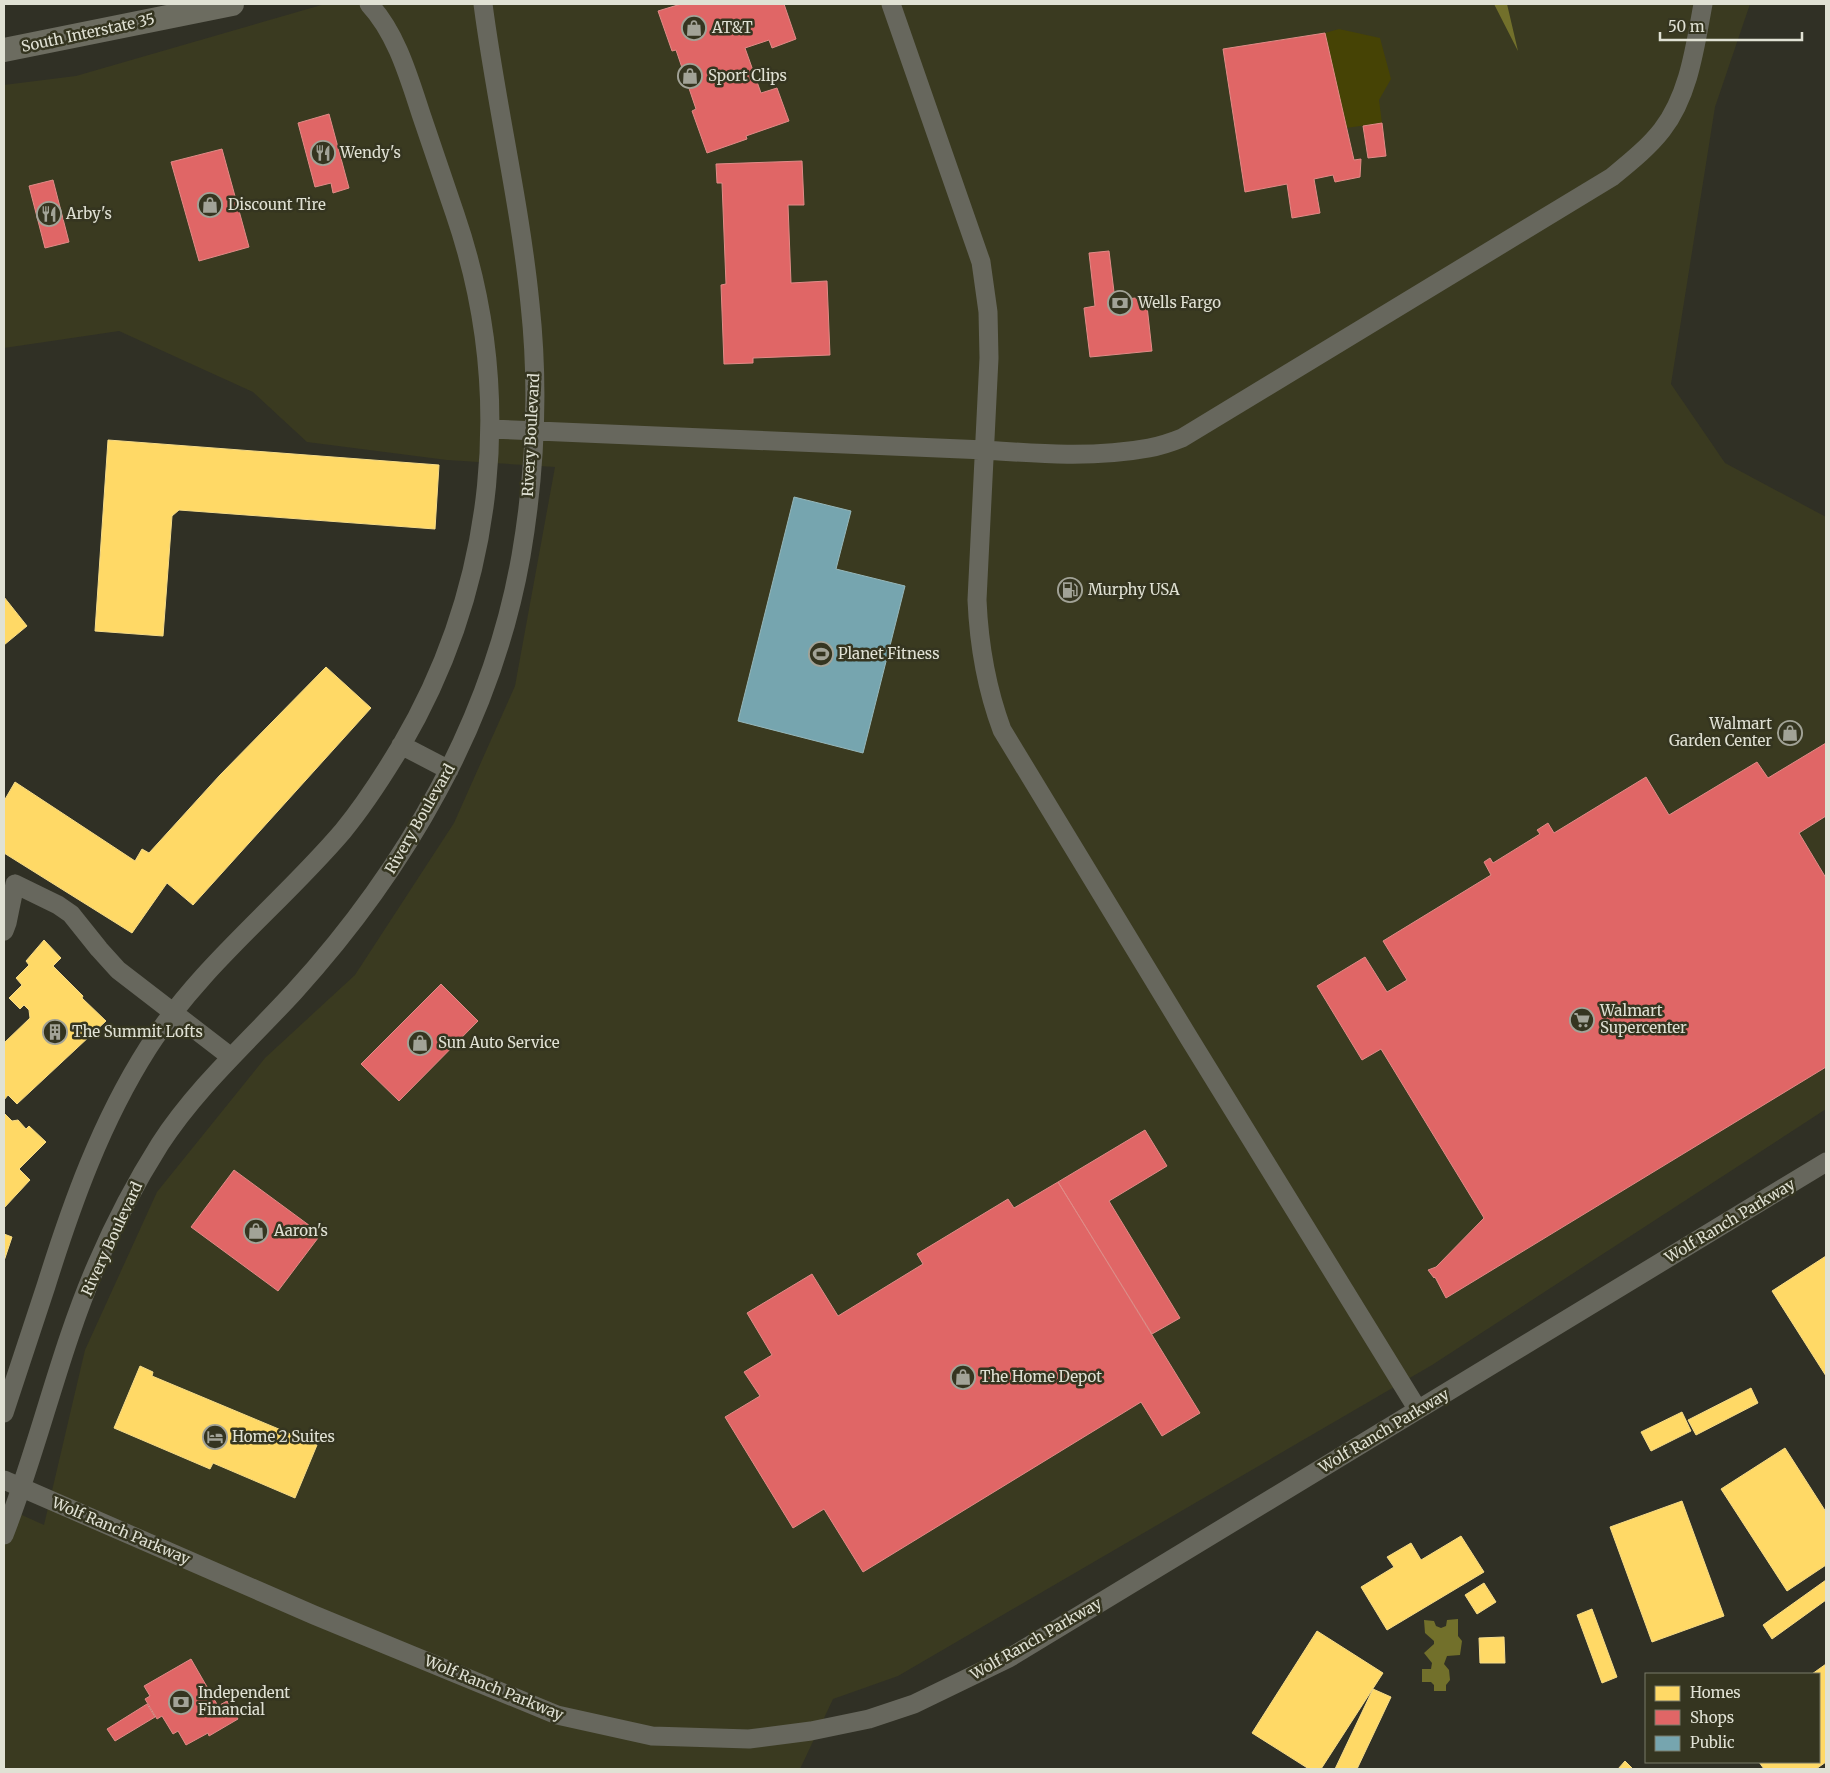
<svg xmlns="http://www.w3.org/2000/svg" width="1830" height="1773" font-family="Merriweather,serif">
	<rect width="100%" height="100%" fill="#303025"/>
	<path fill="#3a3a20" d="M325,4H1750L1715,107L1671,384L1725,463L1826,517V1109L1432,1365L898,1676L833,1699L800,1769H4V1507L44,1525L85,1350L157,1192L265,1058L355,975L454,823L515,686L555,467L447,460L307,442L253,392L119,331L4,348V85L76,76Z"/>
	<path fill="#464305" d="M1339,29L1380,38L1391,79L1379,100L1382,123L1346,128L1325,33Z"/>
	<path fill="#72702b" d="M1494,4H1507L1518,51Z
		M1458,1619V1636L1462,1641L1460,1655L1447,1656L1444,1664L1449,1670L1450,1680L1446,1685V1691H1434V1685L1431,1682H1422V1669H1431L1432,1663L1424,1653L1434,1644V1641L1425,1633L1424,1620L1434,1621L1436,1626L1441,1628L1446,1626L1447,1620Z"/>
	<path fill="#ffd966" stroke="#f6db87" d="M108,440L439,465L435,529L179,510L172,516L163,636L95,631Z
		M4,597L27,626L4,645Z
		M326,667L371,708L193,905L167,883L132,933L4,853V801L15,782L135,861L142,849L149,853L220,775Z
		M44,940L61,958L53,966L83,996L82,998L106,1021L17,1104L8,1095L4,1100V1043L30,1018L29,1010L24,1005L20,1009L9,998L22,985L16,978L29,965L26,961Z
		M4,1113L12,1121L18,1120L26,1129L29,1126L46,1142L19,1169L30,1180L4,1208Z
		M4,1234L12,1237L4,1261Z
		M1826,1256V1376L1772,1291Z
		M140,1366L153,1372L152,1376L317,1445L295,1498L213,1463L210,1469L114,1428Z
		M1751,1388L1758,1403L1696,1435L1688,1420Z
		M1682,1412L1691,1431L1651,1451L1641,1432Z
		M1785,1448L1826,1512V1565L1787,1591L1721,1489Z
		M1682,1501L1724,1616L1652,1642L1610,1527Z
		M1461,1536L1484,1572L1387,1630L1361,1587L1394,1567L1387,1557L1411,1543L1421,1560Z
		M1826,1580V1600L1772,1639L1763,1625Z
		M1484,1583L1496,1602L1477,1614L1465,1595Z
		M1592,1609L1617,1677L1602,1683L1577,1615Z
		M1317,1631L1383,1673L1321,1769H1309L1252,1733Z
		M1504,1637L1505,1663H1480L1479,1638Z
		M1826,1664V1762L1816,1769H1764L1759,1762H1819V1674H1812Z
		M1373,1689L1391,1697L1357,1769H1335Z
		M1625,1761L1633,1769H1618Z"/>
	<path fill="#e06666" stroke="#e08b87" d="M681,4H784L796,39L772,48L769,40L745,48L761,93L777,88L789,121L746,136L747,139L707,153L692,111L696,109L676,50L672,51L658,11Z
		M1325,33L1354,160L1361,159L1360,177L1335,182L1333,175L1314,179L1320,213L1292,218L1287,184L1245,192L1223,49Z
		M329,114L349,188L333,193L331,183L315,187L298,123Z
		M1382,123L1386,156L1368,158L1363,126Z
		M222,149L249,247L199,261L171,162Z
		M802,161L804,205H788L791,283L827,281L830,355L753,358V363L724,364L721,285L726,284L722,183H717L716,164Z
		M53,180L69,242L45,248L29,186Z
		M1109,251L1115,300L1146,297L1152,351L1090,357L1084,308L1095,306L1089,253Z
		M1826,743V816L1799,833L1826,878V1067L1446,1298L1435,1277L1434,1278L1428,1270L1436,1267L1484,1218L1381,1049L1362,1060L1317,986L1365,957L1387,992L1407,980L1383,941L1491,875L1484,862L1490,858L1493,863L1540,834L1537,830L1548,823L1554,833L1646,777L1669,815L1757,762L1768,778Z
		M441,984L478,1021L399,1101L361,1064Z
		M1145,1130L1167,1166L1109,1201L1180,1318L1152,1334L1058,1182Z
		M234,1170L321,1234L278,1291L191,1227Z
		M1058,1182L1200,1413L1162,1436L1141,1402L863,1572L824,1509L793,1528L725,1417L760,1396L744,1372L772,1355L747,1313L812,1274L838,1316L923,1264L917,1254L1008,1199L1014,1208Z
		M191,1659L218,1706L227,1701L238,1719L209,1736L208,1733L186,1745L178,1731L173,1734L162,1716L157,1719L145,1699L150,1696L144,1686Z
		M147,1704L155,1717L115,1741L107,1729Z"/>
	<path fill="#76a5af" stroke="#96b7ba" d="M794,497L851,511L836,569L905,586L863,753L738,721Z"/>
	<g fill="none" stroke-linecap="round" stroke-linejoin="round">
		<path stroke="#67675d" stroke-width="19" d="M891,4L981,262L988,312L989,358L977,600C979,646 986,687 1002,730L1189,1038L1418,1410
			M490,429L985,450C1040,454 1095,458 1149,448C1160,446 1172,442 1182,438L1612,177C1629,163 1648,148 1662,130C1689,95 1695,47 1703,4
			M401,745L449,770
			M15,884L58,905L71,914L99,949L118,970L231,1057
			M4,931L7,923L15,884
			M4,1413C18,1371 32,1328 46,1286C72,1203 101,1122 148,1048C201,965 280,905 343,831C365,804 383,776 401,746C496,584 516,392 455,214C444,181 433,149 422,117C409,78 397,34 369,4
			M4,1480L314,1615L557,1715L652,1736L749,1739L811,1731L869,1719L914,1704L1009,1658L1826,1162
			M4,1535C39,1446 59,1351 97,1264C115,1222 136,1182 160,1144C197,1087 248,1042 294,992C405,870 492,721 521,556C535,474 539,387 530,304C520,203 496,104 483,4"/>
		<path stroke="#6c6c60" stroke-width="24" d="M4,50L232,4"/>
	</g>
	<defs>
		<symbol id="shop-ring" viewBox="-11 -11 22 22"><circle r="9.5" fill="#353520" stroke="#a2a397" stroke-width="1.5"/><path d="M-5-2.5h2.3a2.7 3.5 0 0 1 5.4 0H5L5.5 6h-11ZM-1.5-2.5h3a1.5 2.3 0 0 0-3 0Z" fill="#a2a397"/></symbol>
		<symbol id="restaurant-ring" viewBox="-11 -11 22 22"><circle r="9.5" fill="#353520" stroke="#a2a397" stroke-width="1.5"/><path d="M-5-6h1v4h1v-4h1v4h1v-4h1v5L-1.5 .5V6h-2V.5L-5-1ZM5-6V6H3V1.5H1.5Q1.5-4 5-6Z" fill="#a2a397"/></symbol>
		<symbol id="bank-ring" viewBox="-11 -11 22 22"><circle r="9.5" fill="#353520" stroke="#a2a397" stroke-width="1.5"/><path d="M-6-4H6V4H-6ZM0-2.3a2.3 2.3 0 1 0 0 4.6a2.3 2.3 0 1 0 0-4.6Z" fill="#a2a397"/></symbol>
		<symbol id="fuel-ring" viewBox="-11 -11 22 22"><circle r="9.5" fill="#353520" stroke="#a2a397" stroke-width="1.5"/><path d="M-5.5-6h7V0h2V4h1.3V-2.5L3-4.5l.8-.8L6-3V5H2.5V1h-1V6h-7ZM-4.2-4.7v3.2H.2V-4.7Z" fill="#a2a397"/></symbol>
		<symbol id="stadium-ring" viewBox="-11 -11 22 22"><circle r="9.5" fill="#353520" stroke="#a2a397" stroke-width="1.5"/><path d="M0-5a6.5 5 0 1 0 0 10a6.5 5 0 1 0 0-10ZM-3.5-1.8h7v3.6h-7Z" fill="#a2a397"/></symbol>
		<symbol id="supermarket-ring" viewBox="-11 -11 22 22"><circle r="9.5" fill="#353520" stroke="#a2a397" stroke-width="1.5"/><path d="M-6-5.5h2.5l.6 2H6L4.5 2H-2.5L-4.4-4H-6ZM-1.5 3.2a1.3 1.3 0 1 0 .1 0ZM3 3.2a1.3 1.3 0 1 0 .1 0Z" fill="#a2a397"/></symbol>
		<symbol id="building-ring" viewBox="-11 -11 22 22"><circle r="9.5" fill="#353520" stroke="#a2a397" stroke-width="1.5"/><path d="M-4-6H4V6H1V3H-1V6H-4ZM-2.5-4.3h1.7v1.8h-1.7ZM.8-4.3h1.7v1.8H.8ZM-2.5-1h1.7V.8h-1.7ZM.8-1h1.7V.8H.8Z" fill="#a2a397"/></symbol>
		<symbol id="hotel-ring" viewBox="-11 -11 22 22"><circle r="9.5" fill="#353520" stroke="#a2a397" stroke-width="1.5"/><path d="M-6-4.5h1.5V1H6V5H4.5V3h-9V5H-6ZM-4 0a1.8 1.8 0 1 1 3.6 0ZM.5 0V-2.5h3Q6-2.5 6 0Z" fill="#a2a397"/></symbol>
	</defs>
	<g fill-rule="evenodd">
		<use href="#shop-ring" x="680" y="14" width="28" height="28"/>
		<use href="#shop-ring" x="676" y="62" width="28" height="28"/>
		<use href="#restaurant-ring" x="309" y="139" width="28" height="28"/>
		<use href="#shop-ring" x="196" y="191" width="28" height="28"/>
		<use href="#restaurant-ring" x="35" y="200" width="28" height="28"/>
		<use href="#bank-ring" x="1106" y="289" width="28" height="28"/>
		<use href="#fuel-ring" x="1056" y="576" width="28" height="28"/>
		<use href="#stadium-ring" x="807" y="640" width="28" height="28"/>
		<use href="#shop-ring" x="1776" y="719" width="28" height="28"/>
		<use href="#supermarket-ring" x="1568" y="1006" width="28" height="28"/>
		<use href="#building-ring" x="41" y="1018" width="28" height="28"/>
		<use href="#shop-ring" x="406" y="1029" width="28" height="28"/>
		<use href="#shop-ring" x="242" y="1217" width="28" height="28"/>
		<use href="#shop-ring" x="949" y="1363" width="28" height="28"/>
		<use href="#hotel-ring" x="201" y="1423" width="28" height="28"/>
		<use href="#bank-ring" x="167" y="1688" width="28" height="28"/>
	</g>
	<g text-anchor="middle" stroke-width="5" stroke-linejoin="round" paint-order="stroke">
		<g font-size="15" fill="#e0e1d4" stroke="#353520" text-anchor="start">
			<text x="712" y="33">AT&amp;T</text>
			<text x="708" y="81">Sport Clips</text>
			<text x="340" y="158">Wendy's</text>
			<text x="228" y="210">Discount Tire</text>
			<text x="66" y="219">Arby's</text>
			<text x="1138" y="308">Wells Fargo</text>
			<text x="1088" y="595">Murphy USA</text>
			<text x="838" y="659">Planet Fitness</text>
			<text x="1772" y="729" text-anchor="end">Walmart<tspan x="1772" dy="17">Garden Center</tspan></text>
			<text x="1600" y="1016">Walmart<tspan x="1600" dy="17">Supercenter</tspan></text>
			<text x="72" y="1037">The Summit Lofts</text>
			<text x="438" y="1048">Sun Auto Service</text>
			<text x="274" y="1236">Aaron's</text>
			<text x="980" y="1382">The Home Depot</text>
			<text x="232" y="1442">Home 2 Suites</text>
			<text x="198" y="1698">Independent<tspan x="198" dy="17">Financial</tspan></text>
		</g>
		<g font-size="15" fill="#e0e1d4" stroke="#353520">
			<text transform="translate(88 33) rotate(-12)" y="5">South Interstate 35</text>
			<text transform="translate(531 435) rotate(-87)" y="5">Rivery Boulevard</text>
			<text transform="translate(420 819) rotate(-60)" y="5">Rivery Boulevard</text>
			<text transform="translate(1730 1221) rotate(-31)" y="5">Wolf Ranch Parkway</text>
			<text transform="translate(112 1239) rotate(-65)" y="5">Rivery Boulevard</text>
			<text transform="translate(1384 1431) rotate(-31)" y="5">Wolf Ranch Parkway</text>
			<text transform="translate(121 1531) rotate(23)" y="5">Wolf Ranch Parkway</text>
			<text transform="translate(1036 1639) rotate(-30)" y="5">Wolf Ranch Parkway</text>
			<text transform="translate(494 1688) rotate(22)" y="5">Wolf Ranch Parkway</text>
		</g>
	</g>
	<rect width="1830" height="1773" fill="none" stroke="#e0e1d4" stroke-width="10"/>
	<rect x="1645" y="1673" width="175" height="90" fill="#353520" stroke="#797a68"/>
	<rect x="1655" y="1686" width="25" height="15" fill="#ffd966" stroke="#797a68"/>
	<text x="1690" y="1698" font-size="15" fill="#e0e1d4">Homes</text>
	<rect x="1655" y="1710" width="25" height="15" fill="#e06666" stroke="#797a68"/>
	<text x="1690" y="1723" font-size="15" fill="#e0e1d4">Shops</text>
	<rect x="1655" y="1736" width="25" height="15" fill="#76a5af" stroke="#797a68"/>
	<text x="1690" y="1748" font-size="15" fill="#e0e1d4">Public</text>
	<path d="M1660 32v8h142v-8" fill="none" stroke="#e0e1d4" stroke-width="2.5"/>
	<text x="1668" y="32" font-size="15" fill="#e0e1d4" stroke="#353520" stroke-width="4" paint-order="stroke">50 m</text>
</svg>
